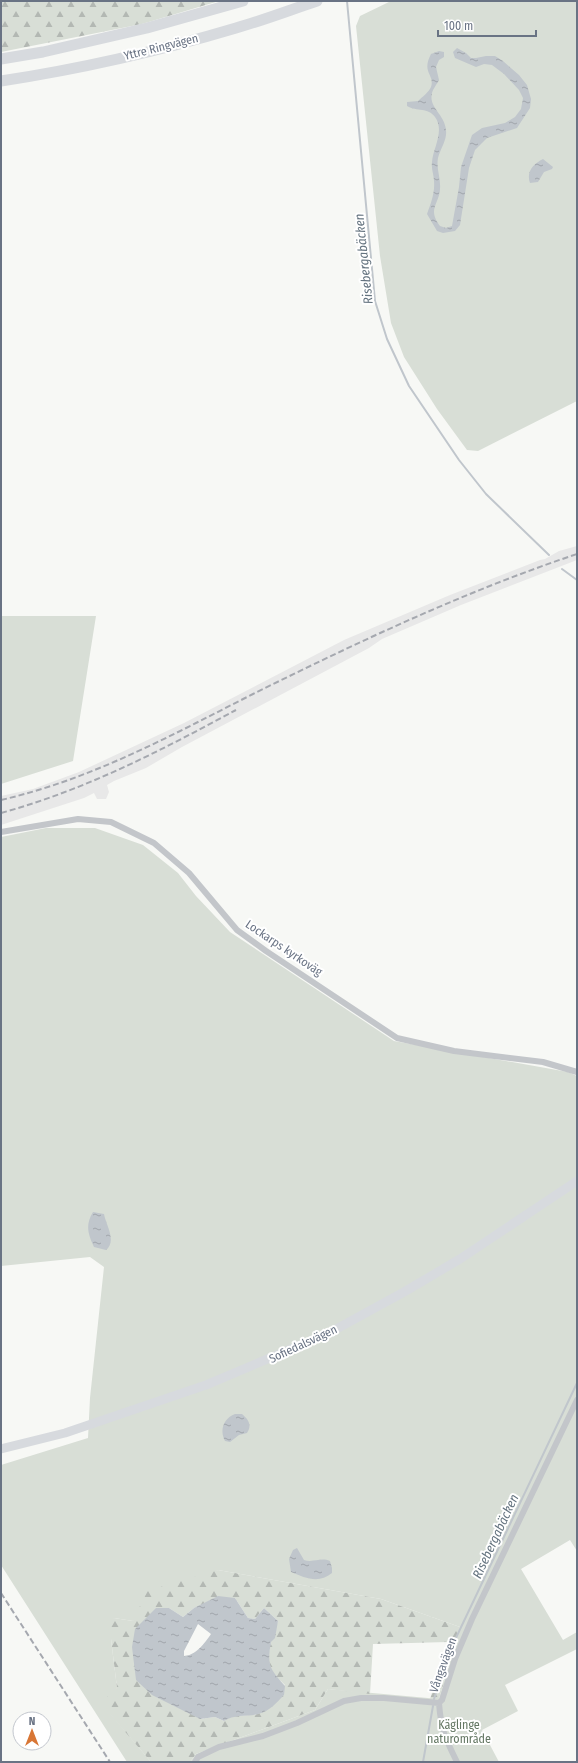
<svg xmlns="http://www.w3.org/2000/svg" width="578" height="1763" font-family="'Fira Sans Condensed',sans-serif">
	<defs>
		<pattern id="forest-firs" width="22" height="20" patternUnits="userSpaceOnUse"><rect width="22" height="20" fill="#d8ded6"/><path d="M5 1l3.5 6h-7zM16 11l3.5 6h-7z" fill="#b3b8b3"/></pattern>
		<pattern id="water-ripples" width="26" height="14" patternUnits="userSpaceOnUse"><rect width="26" height="14" fill="#c0c6cc"/><path d="M2 4q2-2 4 0t4 0M15 11q2-2 4 0t4 0" fill="none" stroke="#a0a5ab"/></pattern>
	</defs>
	<rect width="100%" height="100%" fill="#f7f8f5"/>
	<path fill="#e8e8e8" d="M577,546V560L461,605L382,639L369,648L182,747L146,768L114,781L107,785L109,792L106,799H97L94,793L84,798L1,825V796L33,789L79,772L184,723L344,640L450,595L540,560L545,559L559,551Z"/>
	<path fill="#d8ded6" d="M391,1H577V401L478,451L467,450L437,409L404,357L391,323L380,256L356,26L360,16Z
		M1,616H96L73,761L1,784Z
		M46,828H95L143,845L178,873L196,896L230,932L394,1041L568,1072L577,1076V1551L570,1540L521,1569L563,1640L577,1632V1649L505,1685L518,1711L482,1730L499,1762H190L196,1754L315,1710L328,1689L439,1699L460,1627L381,1599L218,1570L133,1621L114,1618L111,1639L117,1688L109,1712L151,1762H127L1,1565V1465L88,1438L90,1398L104,1267L90,1257L1,1266V837Z"/>
	<path fill="url(#forest-firs)" fill-rule="evenodd" d="M1,1H219L142,24L1,52Z
		M218,1570L381,1599L460,1627L439,1699H430L448,1642L373,1644L370,1694L328,1689L315,1710L196,1754L190,1762H151L109,1713L107,1695L117,1688L111,1639L104,1628L114,1618L133,1621L147,1591ZM235,1598L248,1618L255,1619L264,1608L278,1621C273,1636 264,1655 272,1671C275,1676 281,1681 285,1685L258,1714L229,1717L224,1721L215,1717L200,1719L169,1608L183,1617L194,1608Z"/>
	<path fill="url(#water-ripples)" fill-rule="evenodd" d="M457,48L466,53L471,58H476L486,56H495L503,61L519,75L527,85L531,99L530,108L517,128L487,138L475,150L469,168L460,225L455,231L443,233L437,231L427,214C431,203 435,193 434,181C434,175 431,169 432,162C433,148 445,131 435,117C428,107 417,112 407,106V102L418,101C422,97 429,92 431,87C435,74 421,73 431,54L439,51L444,52V57L439,60L436,67L439,80C437,84 433,89 432,93C428,109 448,115 446,135C445,143 440,150 438,158C436,169 441,178 440,189C440,197 434,205 434,212C434,217 437,222 440,226L446,228L452,226L459,187L461,167L472,135L482,128L505,123L515,117L521,109L523,98L519,90L504,74L492,65L484,64L476,67L455,58L453,52Z
		M543,159L553,167L552,169L544,172L538,182L530,183C526,172 533,164 543,159Z
		M93,1212L104,1214C106,1225 117,1241 106,1250L94,1247C88,1234 85,1225 93,1212Z
		M235,1414H242C249,1420 252,1425 247,1433L239,1435L230,1442L225,1441C219,1430 224,1418 235,1414Z
		M297,1548L304,1560C313,1563 321,1557 330,1561L332,1568V1573C319,1584 305,1578 291,1572L289,1559L293,1550Z
		M218,1596L235,1598L248,1618L255,1619L264,1608L278,1621L275,1638L271,1642C267,1665 269,1668 285,1686L284,1695C276,1703 270,1711 258,1714C247,1717 234,1714 224,1721L215,1717L200,1719L152,1695L136,1680L132,1647L135,1629L156,1608H169L183,1617L194,1608ZM198,1624L211,1634C205,1643 195,1656 184,1656V1651Z"/>
	<g fill="none" stroke-linecap="round" stroke-linejoin="round">
		<path stroke="#c0c6cc" stroke-width="2" d="M347,1L375,301L387,339L409,386L459,460L486,494L549,555
			M562,569L577,580
			M434,1699L443,1670L454,1642L577,1383
			M423,1762L433,1706"/>
		<path stroke="#c3c6ca" stroke-width="6" d="M1,832L78,819L111,822L154,843L189,873L237,930L266,951L397,1038L454,1051L543,1062L577,1072
			M439,1703C441,1730 445,1738 457,1762
			M195,1762L198,1757L219,1747L263,1736L297,1723L344,1701L361,1698H384L439,1703L442,1700L455,1659L472,1619L577,1400"/>
		<path stroke="#d7dade" stroke-width="9" d="M1,1449L65,1433L206,1385L329,1333L404,1292L460,1259L577,1181"/>
		<path stroke="#d7dade" stroke-width="11" d="M1,59L43,52L147,28L243,1
			M1,81C80,69 159,51 236,28C264,20 290,10 317,1"/>
		<path stroke="#a5a8af" stroke-width="2" stroke-dasharray="6 3" stroke-linecap="butt" d="M1,800C92,779 170,736 253,694C358,642 466,591 577,554
			M1,813C85,790 160,751 236,710
			M1,1593L110,1762"/>
	</g>
	<g text-anchor="middle" stroke-width="4" stroke-linejoin="round" paint-order="stroke">
		<g font-size="12" fill="#697384" stroke="#fff">
			<text transform="translate(161 47) rotate(-14)" y="4">Yttre Ringvägen</text>
			<text transform="translate(284 948) rotate(34)" y="4">Lockarps kyrkoväg</text>
			<text transform="translate(303 1344) rotate(-25)" y="4">Sofiedalsvägen</text>
			<text transform="translate(443 1665) rotate(-70)" y="4">Vångavägen</text>
		</g>
		<g font-size="12" fill="#647763" stroke="#fff">
			<text x="459" y="1729">Käglinge<tspan x="459" dy="14">naturområde</tspan></text>
		</g>
		<g font-size="13" font-style="italic" fill="#64737f" stroke="#fff">
			<text transform="translate(363 259) rotate(-96)" y="5">Risebergabäcken</text>
			<text transform="translate(495 1536) rotate(-65)" y="5">Risebergabäcken</text>
		</g>
	</g>
	<rect width="578" height="1763" fill="none" stroke="#697384" stroke-width="4"/>
	<g transform="translate(32 1731)"><circle r="19" fill="#ffffff" stroke="#c3c7ce"/>
	<path d="M0-3L7 15L0 10L-7 15Z" fill="#d87635"/>
	<text y="-6" font-size="11" font-weight="bold" text-anchor="middle" fill="#697384">N</text>
	</g>
	<path d="M438 30v6h98v-6" fill="none" stroke="#697384" stroke-width="2"/>
	<text x="444" y="30" font-size="12" fill="#697384" stroke="#ffffff" stroke-width="3" paint-order="stroke">100 m</text>
</svg>
